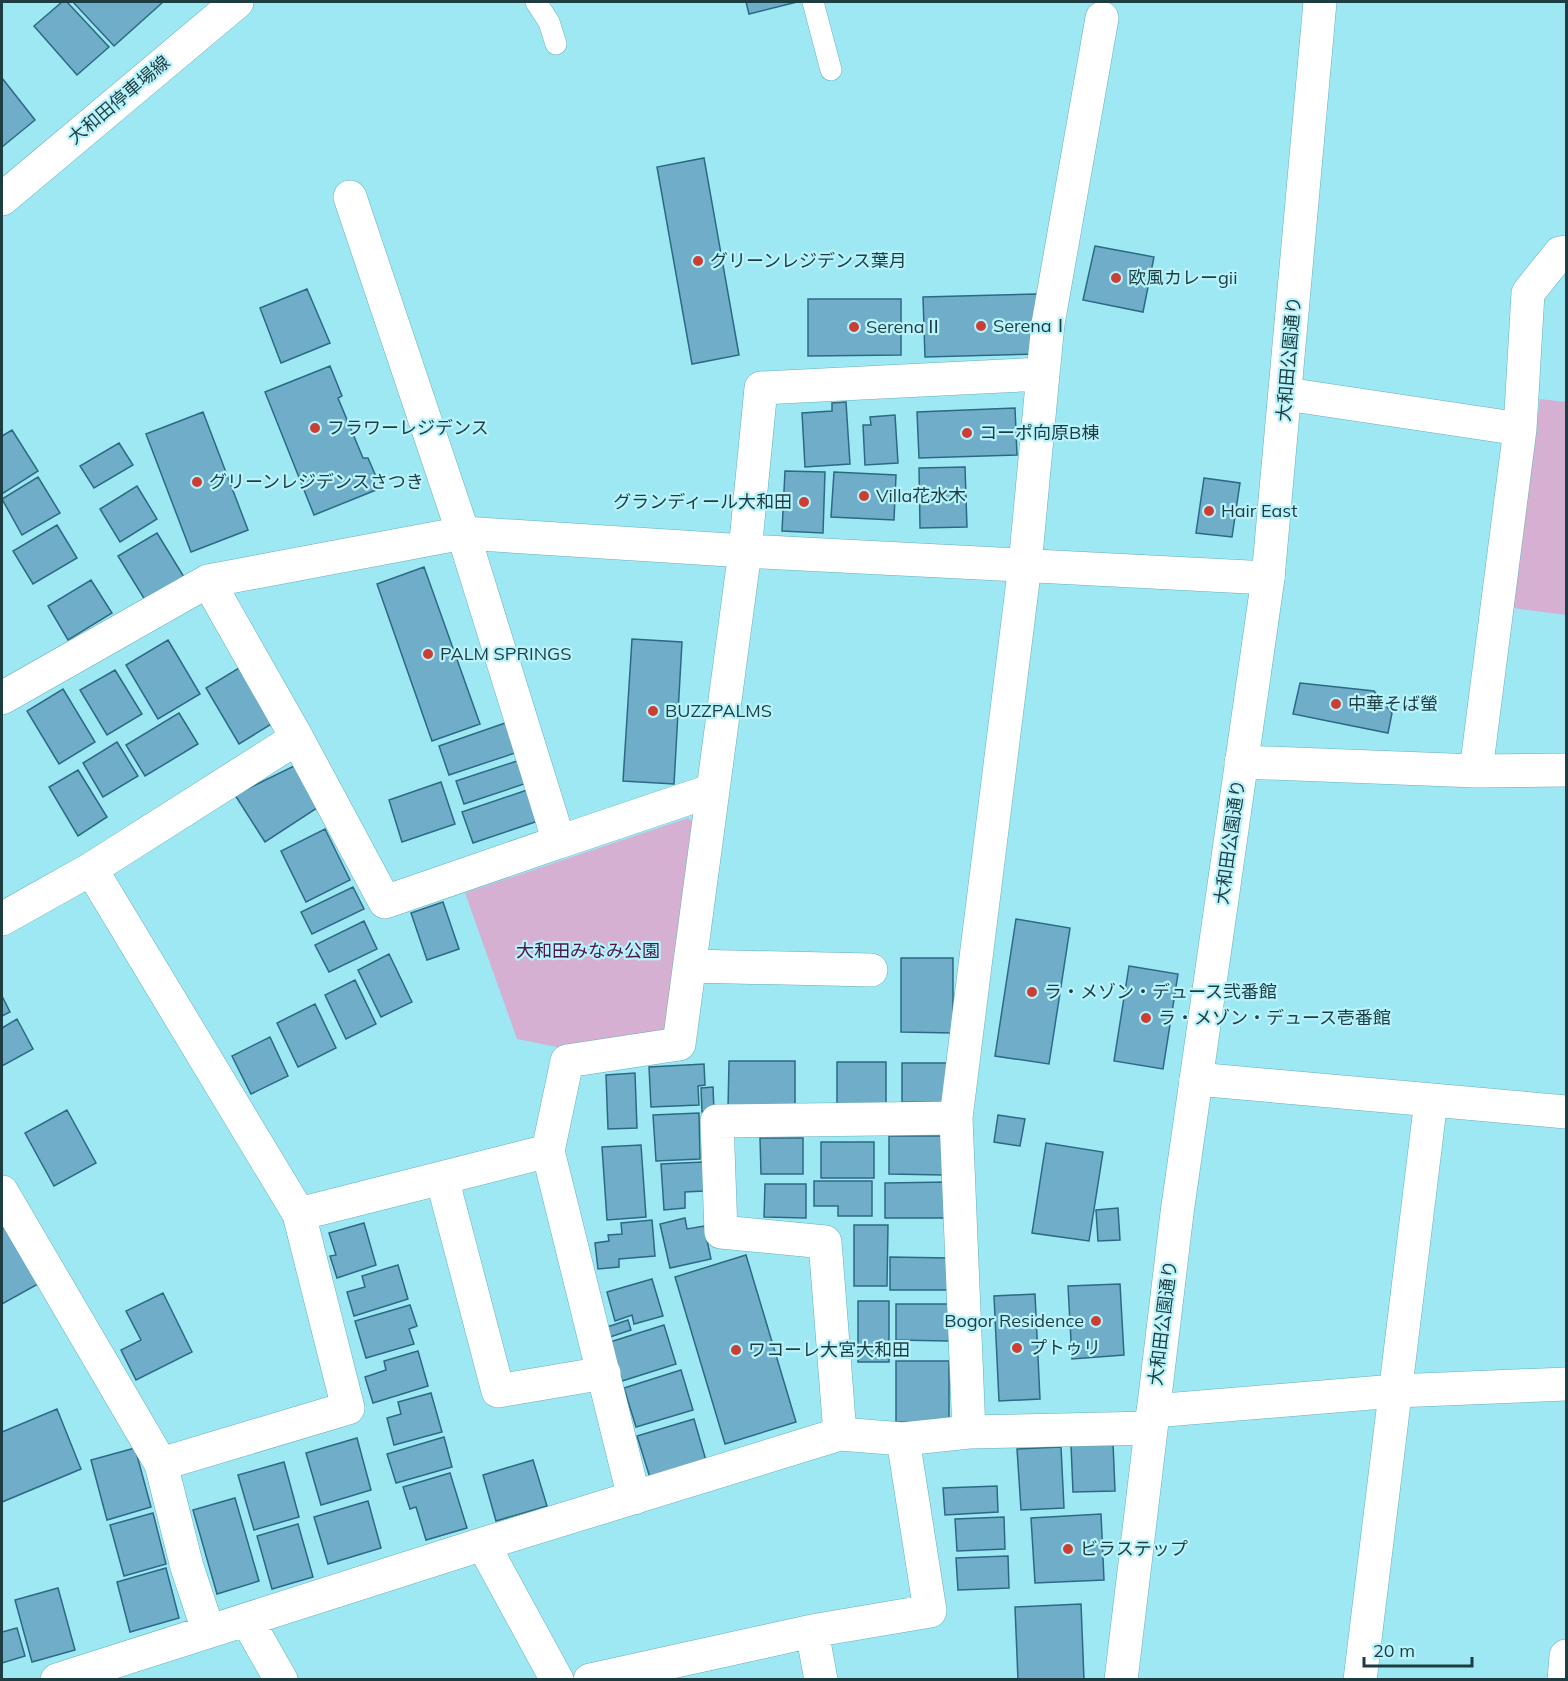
<svg xmlns="http://www.w3.org/2000/svg" width="1568" height="1681" font-family="Mulish,'Noto Sans JP',sans-serif">
	<rect width="100%" height="100%" fill="#9ee8f4"/>
	<path fill="#d5b0d2" d="M1540,399L1566,402V615L1513,608Z
		M688,818L699,827L666,1035L562,1048L517,1039L465,893Z"/>
	<path fill="#70adc9" stroke="#2c6a84" stroke-width="1.5" d="M62,2H67L109,47L77,75L34,26Z
		M73,2H163L114,46Z
		M746,2H797L749,14Z
		M2,78L35,120L2,147Z
		M704,158L739,355L692,364L657,167Z
		M1095,246L1154,257L1143,312L1083,300Z
		M307,289L330,343L281,363L260,308Z
		M1037,294L1039,354L925,357L923,297Z
		M808,299H901V355L808,356Z
		M330,366L342,396L338,398L363,458H368L381,488L314,515L265,392Z
		M846,402L850,464L805,467L802,413L832,411V403Z
		M1015,408L1017,455L919,458L917,412Z
		M203,412L248,530L191,552L146,434Z
		M895,415L898,463L865,465L863,425H871L870,417Z
		M12,430L38,471L2,494V436Z
		M119,443L133,465L94,488L80,466Z
		M965,467L967,527L920,528L919,468Z
		M785,471L825,472L823,533L782,531Z
		M834,472L896,475L894,520L831,517Z
		M38,477L60,513L22,535L2,499Z
		M1204,478L1240,483L1232,537L1196,533Z
		M137,486L157,519L120,542L100,509Z
		M57,525L77,558L33,584L13,551Z
		M157,533L184,577L145,600L118,556Z
		M424,567L480,724L432,741L377,584Z
		M91,580L112,613L68,640L48,606Z
		M632,639L682,642L674,784L623,781Z
		M168,640L200,694L158,719L126,665Z
		M239,668L273,723L239,744L206,688Z
		M115,670L142,714L107,735L80,690Z
		M1300,683L1374,691L1392,713L1388,733L1293,714Z
		M63,689L95,742L59,764L27,711Z
		M179,713L198,744L145,776L126,745Z
		M508,722L518,752L449,775L439,746Z
		M117,742L138,776L103,797L83,763Z
		M523,759L530,782L464,804L456,781Z
		M296,765L317,808L265,842L235,795Z
		M78,770L107,817L78,836L49,787Z
		M441,782L455,824L402,842L389,800Z
		M530,789L541,820L473,843L462,812Z
		M325,829L350,880L306,902L281,851Z
		M353,887L364,909L312,934L301,912Z
		M443,902L459,949L427,960L411,913Z
		M1016,919L1070,928L1049,1064L995,1056Z
		M364,921L377,949L329,972L315,945Z
		M389,954L412,1002L381,1017L358,970Z
		M901,958H953V1033L901,1032Z
		M1129,966L1178,974L1163,1069L1114,1061Z
		M355,980L376,1024L346,1039L325,995Z
		M2,996L10,1012L2,1016Z
		M315,1004L336,1048L298,1067L277,1023Z
		M17,1019L33,1049L2,1066V1028Z
		M270,1037L288,1076L251,1094L232,1056Z
		M729,1061H795V1109H728Z
		M837,1062H886V1104H837Z
		M902,1063H949L948,1102H902Z
		M704,1064L705,1085L698,1086L699,1105L651,1107L649,1067Z
		M635,1073L637,1128L608,1129L606,1075Z
		M713,1087L714,1111L702,1112L701,1088Z
		M67,1110L96,1163L54,1186L25,1133Z
		M699,1113L700,1159L656,1161L653,1115Z
		M998,1115L1025,1119L1020,1146L994,1142Z
		M889,1136H943V1175L889,1174Z
		M760,1138H803V1174H761Z
		M821,1142H874V1178H821Z
		M1046,1143L1103,1152L1089,1241L1032,1233Z
		M641,1145L646,1217L607,1220L602,1147Z
		M703,1162L704,1191L685,1192V1208L664,1210L661,1164Z
		M814,1181H872V1216H838V1206H814Z
		M948,1182V1218H885V1183Z
		M765,1184H806V1218L764,1217Z
		M1118,1208L1120,1240L1098,1241L1096,1210Z
		M685,1218L687,1229L704,1226L711,1259L670,1268L660,1224Z
		M652,1220L655,1256L619,1259V1267L598,1269L595,1243L609,1241L608,1235L622,1234L621,1223Z
		M364,1223L376,1265L337,1278L330,1256L336,1255L329,1233Z
		M854,1225H888L887,1286H854Z
		M7,1226L38,1284L2,1304V1229Z
		M746,1255L796,1422L725,1444L675,1277Z
		M890,1257L949,1258L948,1290H890Z
		M398,1265L408,1299L354,1316L347,1292L365,1287L362,1276Z
		M652,1279L663,1316L634,1324L632,1315L615,1321L607,1292Z
		M1120,1284L1124,1355L1072,1359L1068,1286Z
		M163,1293L192,1352L136,1380L121,1350L141,1340L126,1311Z
		M1035,1294L1040,1399L999,1401L994,1296Z
		M858,1301H889V1362H858Z
		M896,1304H949V1341L896,1340Z
		M410,1305L417,1326L409,1329L414,1344L366,1358L355,1321Z
		M628,1320L631,1330L610,1337L607,1327Z
		M664,1325L676,1364L622,1381L610,1342Z
		M418,1351L428,1386L373,1403L365,1377L386,1370L384,1361Z
		M896,1361H949V1422H896Z
		M681,1370L693,1410L636,1427L624,1388Z
		M431,1393L442,1432L394,1445L387,1418L401,1414L398,1402Z
		M57,1409L81,1469L2,1502V1432Z
		M694,1419L707,1464L651,1481L637,1436Z
		M444,1437L452,1467L396,1483L387,1454Z
		M357,1438L371,1490L321,1505L306,1453Z
		M1113,1443L1115,1491L1073,1492L1071,1445Z
		M1061,1447L1064,1508L1021,1510L1017,1449Z
		M135,1448L151,1507L107,1520L91,1460Z
		M533,1460L547,1506L496,1521L483,1475Z
		M284,1462L299,1517L254,1530L238,1475Z
		M450,1473L467,1528L426,1540L416,1507L410,1509L403,1487Z
		M997,1486L998,1512L945,1515L943,1488Z
		M235,1498L259,1581L217,1594L193,1510Z
		M368,1501L381,1548L328,1564L314,1517Z
		M153,1513L166,1564L124,1576L110,1525Z
		M1101,1514L1104,1580L1035,1583L1031,1518Z
		M1004,1517L1005,1549L957,1551L955,1519Z
		M298,1524L313,1577L272,1589L257,1536Z
		M1008,1556L1009,1588L958,1590L956,1558Z
		M166,1568L179,1618L130,1632L117,1582Z
		M58,1588L75,1650L32,1662L15,1600Z
		M1081,1604L1084,1680H1018L1015,1607Z
		M17,1628L25,1656L2,1663V1632Z"/>
	<g fill="none" stroke-linecap="round" stroke-linejoin="round">
		<defs>
			<path id="service" d="M536,2L549,22L556,44
				M813,2L831,70"/>
			<path id="minor" d="M1286,394L1520,429
				M208,581L297,738L385,902L559,842L463,533L350,197
				M2,698L208,581L463,533L745,551L1268,578
				M1241,762L1476,771L1566,770
				M1476,771L1520,429L1528,293L1560,253L1566,252
				M559,842L713,790
				M2,919L91,869
				M690,966L871,970
				M1196,1079L1566,1112
				M956,1118L1025,565L1043,374
				M442,1178L498,1391L604,1373
				M2,1192L161,1464L187,1567L208,1630
				M299,1214L548,1151
				M1153,1411L1395,1391L1566,1384
				M840,1434L825,1242L721,1232L717,1121L956,1118L969,1432
				M161,1464L348,1408L299,1214L91,869L297,738
				M634,1498L548,1151L567,1061L679,1044L745,551L761,388L1043,374L1048,324L1102,18
				M483,1544L557,1680
				M247,1620L281,1680
				M812,1631L821,1680
				M57,1680L483,1544L840,1434L903,1439L969,1432L1150,1428
				M590,1680L812,1631L930,1611L903,1439
				M1360,1680L1431,1100
				M1564,1680L1566,1656"/>
			<path id="tertiary" d="M1121,1680L1177,1213L1268,578L1320,2"/>
			<path id="secondary" d="M2,199L237,2"/>
		</defs>
		<use href="#service" stroke="#66afbb" stroke-width="22"/>
		<use href="#minor" stroke="#66afbb" stroke-width="34"/>
		<use href="#tertiary" stroke="#66afbb" stroke-width="34"/>
		<use href="#secondary" stroke="#66afbb" stroke-width="34"/>
		<use href="#service" stroke="#fff" stroke-width="21"/>
		<use href="#minor" stroke="#fff" stroke-width="33"/>
		<use href="#tertiary" stroke="#fff" stroke-width="33"/>
		<use href="#secondary" stroke="#fff" stroke-width="33"/>
	</g>
	<g fill="#cb3e33" stroke="#b8f3fc" stroke-width="2">
		<circle cx="698" cy="261" r="6"/>
		<circle cx="1116" cy="278" r="6"/>
		<circle cx="981" cy="326" r="6"/>
		<circle cx="854" cy="327" r="6"/>
		<circle cx="315" cy="428" r="6"/>
		<circle cx="967" cy="433" r="6"/>
		<circle cx="197" cy="482" r="6"/>
		<circle cx="864" cy="496" r="6"/>
		<circle cx="804" cy="502" r="6"/>
		<circle cx="1209" cy="511" r="6"/>
		<circle cx="428" cy="654" r="6"/>
		<circle cx="1336" cy="704" r="6"/>
		<circle cx="653" cy="711" r="6"/>
		<circle cx="1032" cy="992" r="6"/>
		<circle cx="1146" cy="1018" r="6"/>
		<circle cx="1096" cy="1321" r="6"/>
		<circle cx="1017" cy="1348" r="6"/>
		<circle cx="736" cy="1350" r="6"/>
		<circle cx="1068" cy="1549" r="6"/>
	</g>
	<g text-anchor="middle" stroke-width="4.5" stroke-linejoin="round" paint-order="stroke">
		<g font-size="18" fill="#1e3d42" stroke="#b8f3fc">
			<text transform="translate(119 100) rotate(-40)" y="6">大和田停車場線</text>
			<text transform="translate(1289 359) rotate(-85)" y="6">大和田公園通り</text>
			<text transform="translate(1230 842) rotate(-82)" y="6">大和田公園通り</text>
			<text transform="translate(1163 1323) rotate(-83)" y="6">大和田公園通り</text>
		</g>
		<g font-size="18" fill="#1e3d42" stroke="#b8f3fc" text-anchor="start">
			<text x="710" y="267">グリーンレジデンス葉月</text>
			<text x="1128" y="284">欧風カレーgii</text>
			<text x="993" y="332">SerenaⅠ</text>
			<text x="866" y="333">SerenaⅡ</text>
			<text x="327" y="434">フラワーレジデンス</text>
			<text x="979" y="439">コーポ向原B棟</text>
			<text x="209" y="488">グリーンレジデンスさつき</text>
			<text x="876" y="502">Villa花水木</text>
			<text x="792" y="508" text-anchor="end">グランディール大和田</text>
			<text x="1221" y="517">Hair East</text>
			<text x="440" y="660">PALM SPRINGS</text>
			<text x="1348" y="710">中華そば螢</text>
			<text x="665" y="717">BUZZPALMS</text>
			<text x="1044" y="998">ラ・メゾン・デュース弐番館</text>
			<text x="1158" y="1024">ラ・メゾン・デュース壱番館</text>
			<text x="1084" y="1327" text-anchor="end">Bogor Residence</text>
			<text x="1029" y="1354">プトゥリ</text>
			<text x="748" y="1356">ワコーレ大宮大和田</text>
			<text x="1080" y="1555">ビラステップ</text>
		</g>
		<g font-size="18" fill="#4d154c" stroke="#b8f3fc">
			<text x="588" y="957">大和田みなみ公園</text>
		</g>
	</g>
	<rect width="1568" height="1681" fill="none" stroke="#1e3d42" stroke-width="6"/>
	<path d="M1364 1657v9h108v-9" fill="none" stroke="#1e3d42" stroke-width="3"/>
	<text x="1373" y="1657" font-size="18" fill="#1e3d42" stroke="#b8f3fc" stroke-width="4.5" paint-order="stroke">20 m</text>
</svg>
